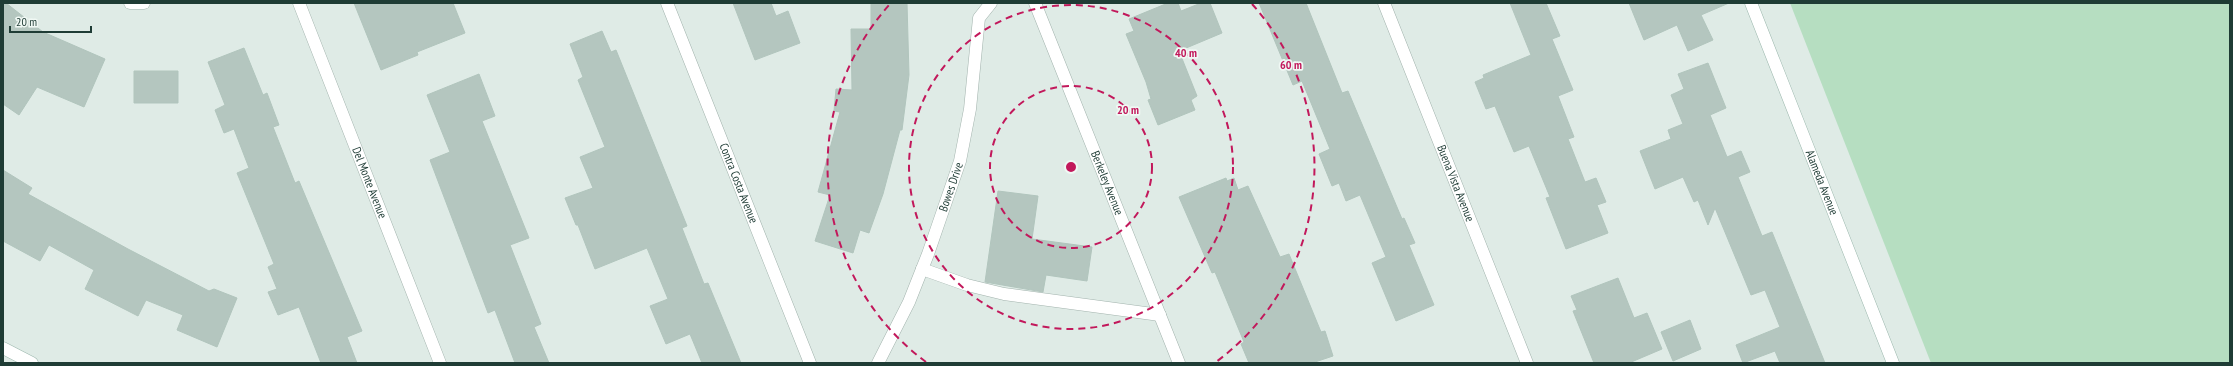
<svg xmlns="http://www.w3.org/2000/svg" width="2233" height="366" font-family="'PT Sans Narrow',sans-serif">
	<rect width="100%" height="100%" fill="#dfebe6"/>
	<path fill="#b6dec1" d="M1790,3H2230V363H1931Z"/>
	<path fill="#b4c6bf" stroke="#b1c5bd" d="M3,3H6L43,32L105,59L84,107L37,87L19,115L3,104Z
		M354,3H453L465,33L417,52L418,55L381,70Z
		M733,3H771L776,16L788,11L800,43L755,60Z
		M871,3H907L909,75L902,130H900L883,194L869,233L860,230L853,253L815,241L830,195L818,192L840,112L834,111L836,89L852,90L851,29H871Z
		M1168,3H1178L1181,11L1201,3H1210L1222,33L1179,51L1197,96L1191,100L1195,110L1158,125L1148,100L1151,99L1146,82L1126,34L1134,31L1129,19Z
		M1259,3H1306L1342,93L1348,91L1402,219L1404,218L1415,243L1409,245L1434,305L1396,321L1372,263L1386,257L1360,195L1346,201L1339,183L1332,186L1319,154L1330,149L1302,81L1293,85Z
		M1510,3H1546L1560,36L1552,39L1573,90L1558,96L1574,137L1568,139L1585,182L1596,178L1606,202L1597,205L1608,233L1566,249L1546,198L1550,197L1529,146L1514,152L1495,106L1486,109L1475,82L1484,78L1483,75L1531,55Z
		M1629,3H1729L1701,15L1713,40L1688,51L1677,25L1644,40Z
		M602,31L611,52L616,50L687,226L682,228L704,284L708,283L741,363H702L690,334L666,344L650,306L668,299L647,248L595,269L578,225H576L565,198L593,188L580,157L605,147L578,80L583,77L570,44Z
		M244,48L263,95L267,93L279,125L273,127L295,183L299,181L362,331L347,337L357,363H321L299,307L278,315L268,292L277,289L268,267L274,264L237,173L249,168L234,129L224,133L215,110L225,105L208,62Z
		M1708,63L1726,108L1710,115L1727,157L1741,151L1750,172L1738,177L1762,236L1772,232L1825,363H1780L1775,351L1743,363L1736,345L1780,327L1765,290L1751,295L1715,208L1708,225L1698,200L1694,202L1683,177L1655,189L1640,151L1671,139L1668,130L1683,124L1671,95L1684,89L1678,74Z
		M134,71H178V103H134Z
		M479,74L495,116L482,121L529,238L510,245L541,324L534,327L549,363H515L495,310L488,313L430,160L450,152L427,95Z
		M3,170L32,188L28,194L128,249L209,291L214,289L237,298L217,347L177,330L183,315L146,300L138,316L85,289L94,270L49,245L40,261L3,241Z
		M1226,178L1227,181L1234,178L1238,190L1248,186L1280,257L1289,254L1321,332L1325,331L1333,356L1312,363H1249L1241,344L1244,342L1215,272L1212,273L1179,197Z
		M998,191L1038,196L1032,239L1092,247L1087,281L1046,275L1043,292L985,282Z
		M1618,278L1634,318L1647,313L1662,349L1629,363H1594L1573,311L1577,310L1571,296Z
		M1690,320L1701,349L1673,361L1661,332Z"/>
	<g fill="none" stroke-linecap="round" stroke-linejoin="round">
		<defs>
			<path id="lane" d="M922,269L967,285L1004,294L1160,315"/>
			<g id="street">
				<path d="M130,3H144"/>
				<path id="s1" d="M299,3L440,363"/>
				<path id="s2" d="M667,3L810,363"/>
				<path id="s3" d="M1035,3L1179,363"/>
				<path id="s4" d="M1384,3L1527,363"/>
				<path id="s5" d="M878,363L909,302L928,254L960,161L970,109L979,18L991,3"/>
			</g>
			<g id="secondary">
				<path id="s6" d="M1751,3L1893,363"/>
				<path d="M3,348L32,363"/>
			</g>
		</defs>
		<use href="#lane" stroke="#a2b3ad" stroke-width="13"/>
		<use href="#street" stroke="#a2b3ad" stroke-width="13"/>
		<use href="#secondary" stroke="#9db8ae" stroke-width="13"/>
		<use href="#lane" stroke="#fff" stroke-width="12"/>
		<use href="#street" stroke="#fff" stroke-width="12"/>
		<use href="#secondary" stroke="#fff" stroke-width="12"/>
	</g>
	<g fill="none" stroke="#c2185b" stroke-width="2" stroke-dasharray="7 5">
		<circle cx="1071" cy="167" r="81"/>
		<circle cx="1071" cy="167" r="162"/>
		<path d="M926 362A243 243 0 0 1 890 4M1252 4A243 243 0 0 1 1216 362"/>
	</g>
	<g text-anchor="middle" stroke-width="3.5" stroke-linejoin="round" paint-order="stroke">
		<g font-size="12" fill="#1f3c35" stroke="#f0f8f4">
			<text dy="4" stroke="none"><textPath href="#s1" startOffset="193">Del Monte Avenue</textPath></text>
			<text dy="4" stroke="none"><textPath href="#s2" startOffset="194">Contra Costa Avenue</textPath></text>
			<text dy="4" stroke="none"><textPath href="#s3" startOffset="194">Berkeley Avenue</textPath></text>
			<text dy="4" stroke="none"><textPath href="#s4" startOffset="194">Buena Vista Avenue</textPath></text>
			<text dy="4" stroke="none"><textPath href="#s6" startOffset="193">Alameda Avenue</textPath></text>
			<text dy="4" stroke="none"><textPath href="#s5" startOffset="191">Bowes Drive</textPath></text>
		</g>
	</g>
	<circle cx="1071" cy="167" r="6" fill="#c2185b" stroke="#f0f8f4" stroke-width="2"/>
	<g font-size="12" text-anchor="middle" font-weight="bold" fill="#c2185b" stroke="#f0f8f4" stroke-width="3.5" stroke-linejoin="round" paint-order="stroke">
		<text x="1186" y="57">40 m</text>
		<text x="1291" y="69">60 m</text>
		<text x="1128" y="114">20 m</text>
	</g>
	<rect width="2233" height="366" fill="none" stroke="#1f3c35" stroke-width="8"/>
	<path d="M10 26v6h81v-6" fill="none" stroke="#1f3c35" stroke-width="2"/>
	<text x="16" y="26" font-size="12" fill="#1f3c35" stroke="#f0f8f4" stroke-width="3" paint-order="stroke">20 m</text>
</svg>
